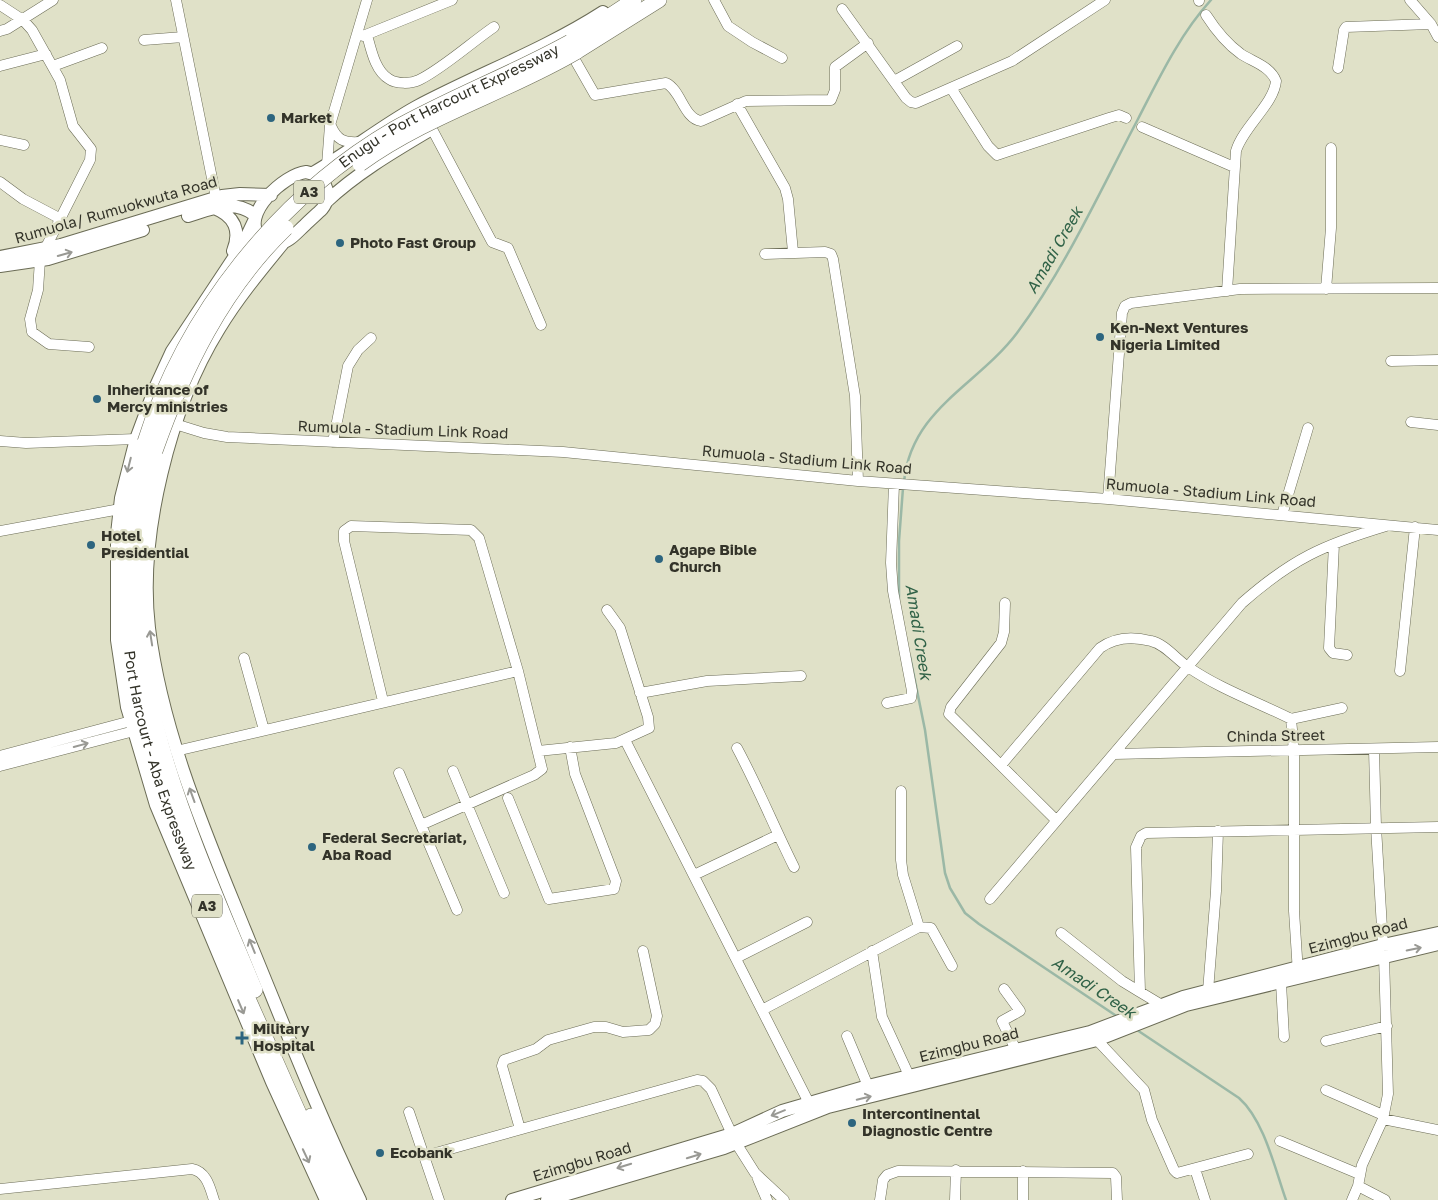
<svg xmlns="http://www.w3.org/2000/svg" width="1438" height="1200" font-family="'Golos Text',sans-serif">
	<rect width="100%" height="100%" fill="#e0e1c8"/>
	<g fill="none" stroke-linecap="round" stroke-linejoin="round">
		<path stroke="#9bb8a6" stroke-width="2.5" d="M904,482C911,409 977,386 1017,333C1066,267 1100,191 1138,119C1159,78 1180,34 1211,0
			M899,599V541L903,488
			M910,656L925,730L945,873L950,888L965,913L979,924L1118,1017
			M1137,1030L1239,1098C1264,1120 1275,1169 1286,1200"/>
		<defs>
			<path id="minor" d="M176,0L216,198
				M714,0L728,26L752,42L782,58
				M1199,0V1
				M1410,0L1431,24L1438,37
				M0,5L23,20L32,30L60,80L73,126L91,149L90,160L45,249
				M842,9L906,98L911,102L916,103L1012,61L1105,0
				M1206,15C1215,29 1227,44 1241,54C1253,62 1270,66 1276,81C1274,104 1243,127 1236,151L1227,291
				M0,31L7,29L53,0
				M367,35C371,49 375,71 389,79C396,84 411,84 419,80C442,69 472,42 494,27
				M363,36L452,0
				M144,40L183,37
				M575,60L595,95L666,83C681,90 684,119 701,121L746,101L831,100L835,90V67L868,43
				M0,66L46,54
				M53,66L102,48
				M1338,68L1344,30L1346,27L1431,24
				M894,81L957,46
				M951,88L988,146L997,155L1109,118L1119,115L1126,118
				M737,104L785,188L788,199L793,252
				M331,126C337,140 344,143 359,142
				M1142,127L1234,167
				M432,129L492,242L508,248L541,325
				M0,140L24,145
				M327,165L330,125L367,0
				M0,182L23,199L59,218
				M765,254L825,252L831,254L833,259L855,396L858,481
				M40,260L38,290L30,319L32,332L49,344L89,347
				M1326,289L1331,228V148
				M1391,361L1438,360
				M1411,422L1438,425
				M175,424L204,433L227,437L563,452L858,481L1108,499L1438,530
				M0,441L26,443L136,439
				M333,442L348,366L358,350L371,338
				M1108,499L1122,313L1125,306L1131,303L1240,289L1438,288
				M1282,515L1308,428
				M0,531L120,509
				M1334,544L1329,648L1333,653L1347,655
				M1005,603L1004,632L1001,643L951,707L949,714L1056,820
				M244,658L264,730
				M1400,671L1415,527
				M640,693L707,681L801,676
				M383,701L344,541V531L351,526L471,530L479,538L518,671L542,769L534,775L421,825
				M887,703L911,698L912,691L893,591L891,563L894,484
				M1291,719L1342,708
				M625,740L809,1103
				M737,748C758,787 774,827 794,867
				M1374,749L1376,827L1383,945
				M176,751L518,671
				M538,751L616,743L649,728L648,717L620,628L607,610
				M1114,754L1438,747
				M0,756L131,721
				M1002,764L1100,648C1115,637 1132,636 1151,641C1165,644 1176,659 1188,667C1220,689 1257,702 1291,719L1294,751V911L1298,973
				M0,766L134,731
				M453,771L504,893
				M399,773L457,910
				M901,791V860L903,875L919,927
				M508,798L549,899L614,889L616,881L575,774L570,747
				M694,875L778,835
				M990,899L1242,603C1292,559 1323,545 1386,526
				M1061,933L1122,981L1140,992
				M872,951L882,1017L912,1082
				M736,958L807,922
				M1281,983L1284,1037
				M1004,989L1020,1011L1002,1021L1016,1050
				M1208,991L1216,891L1218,831
				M1160,1004L1140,992L1136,847L1141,836L1146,833L1438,827
				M762,1010L919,927L931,928L952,966
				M847,1036L868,1086
				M1097,1040L1144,1090L1152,1120L1174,1170L1177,1173L1248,1154
				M1326,1041L1387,1026
				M1326,1090L1383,1115
				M409,1112L439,1200
				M1383,1119L1438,1130
				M520,1129L502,1066L504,1060L536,1049L548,1040L594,1027H606L623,1032L649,1030L655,1024L657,1016L643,951
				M1280,1141L1359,1174
				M425,1156L697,1080L703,1081L711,1089L736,1143L755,1173L784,1200
				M1195,1169L1205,1200
				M1023,1171V1200
				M758,1179L767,1200
				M1358,1186L1385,1200
				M0,1189L192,1169C207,1172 210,1188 214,1200
				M880,1200L883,1180L887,1175L898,1171L1113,1173L1116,1177L1117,1200
				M955,1200L956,1170
				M1352,1200L1358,1186L1362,1165L1383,1119L1388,1094L1384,956"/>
			<path id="major" d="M306,172C323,175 335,193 322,209C317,214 311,219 305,225C297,232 289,243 277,244C271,244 264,241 260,237C239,215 285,174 306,172Z
				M313,173C348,153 380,127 416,107C478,74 544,50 603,12
				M326,202C357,173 393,152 430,130
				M214,208C235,216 241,231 233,251
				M188,216C211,209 233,198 255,215
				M254,221L243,244L172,351L155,388L136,439L121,498L117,534V640L127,707L156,805L272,1082L326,1200
				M284,242C261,270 237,299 219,329C170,408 138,535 149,628C162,732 205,832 244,928C282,1020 317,1111 360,1200
				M0,257L61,245L222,196L240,194L271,195
				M0,266L48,259L143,230
				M512,1200L732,1134L782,1111L868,1086L1090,1032L1183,997L1383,945L1438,933
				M547,1200L724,1148L828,1107L1097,1040L1186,1005L1438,944"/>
			<g id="highway">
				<path d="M570,42L634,0"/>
				<path d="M576,52L659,0"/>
				<path id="s1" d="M145,442C89,644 161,802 241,983C274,1056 304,1128 339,1200"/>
				<path d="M155,451C148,478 141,506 138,533C122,693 195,846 255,990"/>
				<path d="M311,1116L350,1200"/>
			</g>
		</defs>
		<use href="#minor" stroke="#6b6c56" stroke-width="11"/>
		<use href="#major" stroke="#6b6c56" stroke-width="14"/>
		<use href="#highway" stroke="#6b6c56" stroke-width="16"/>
		<use href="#minor" stroke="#fff" stroke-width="10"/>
		<use href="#major" stroke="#fff" stroke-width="12"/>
		<use href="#highway" stroke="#fff" stroke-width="15"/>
		<defs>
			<g id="highway-bridge">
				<path d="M360,164C426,116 506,93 576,52"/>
				<path id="s2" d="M145,442C185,314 278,197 394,129C451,97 512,74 570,42"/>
				<path d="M155,451C184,369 222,290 286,228"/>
			</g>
		</defs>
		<use href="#highway-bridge" stroke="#6b6c56" stroke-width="16" stroke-linecap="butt"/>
		<use href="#highway-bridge" stroke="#fff" stroke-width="15"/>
	</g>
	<defs><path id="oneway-shaft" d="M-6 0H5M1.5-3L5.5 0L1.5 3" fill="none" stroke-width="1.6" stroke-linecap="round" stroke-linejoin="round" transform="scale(1.25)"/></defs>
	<g stroke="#999994">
		<use href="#oneway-shaft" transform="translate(65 254) rotate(-16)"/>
		<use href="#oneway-shaft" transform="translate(129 465) rotate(104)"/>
		<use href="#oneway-shaft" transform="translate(151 638) rotate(-99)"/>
		<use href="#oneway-shaft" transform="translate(81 745) rotate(-15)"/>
		<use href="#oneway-shaft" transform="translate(192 795) rotate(-110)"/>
		<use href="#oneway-shaft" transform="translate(252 946) rotate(-112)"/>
		<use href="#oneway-shaft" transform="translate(1414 949) rotate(-12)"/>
		<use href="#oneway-shaft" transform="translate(241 1007) rotate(67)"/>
		<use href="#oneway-shaft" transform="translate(864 1098) rotate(-14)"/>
		<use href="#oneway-shaft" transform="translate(778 1113) rotate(158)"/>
		<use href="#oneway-shaft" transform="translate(306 1156) rotate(65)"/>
		<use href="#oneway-shaft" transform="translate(694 1156) rotate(-17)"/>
		<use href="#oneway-shaft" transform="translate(624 1166) rotate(163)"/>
	</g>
	<g fill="#2d657f" stroke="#e0e1c8" stroke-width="2">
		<circle cx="271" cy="118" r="5"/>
		<circle cx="340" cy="243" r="5"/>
		<circle cx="1100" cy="337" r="5"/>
		<circle cx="97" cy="399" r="5"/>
		<circle cx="91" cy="545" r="5"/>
		<circle cx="659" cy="559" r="5"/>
		<circle cx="312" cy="847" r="5"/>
		<path d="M239.5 1030.5h5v5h5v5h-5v5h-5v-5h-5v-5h5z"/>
		<circle cx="852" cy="1123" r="5"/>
		<circle cx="380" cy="1153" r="5"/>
	</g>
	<g text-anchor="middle" stroke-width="5" stroke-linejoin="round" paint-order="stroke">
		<g fill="#e0e1c8" stroke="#676759" stroke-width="1">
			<rect x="294" y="180.5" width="30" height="23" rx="4"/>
			<rect x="192" y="894.5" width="30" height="23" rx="4"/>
		</g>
		<g font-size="14" font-weight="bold" fill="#333329">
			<text x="309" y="197">A3</text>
			<text x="207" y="911">A3</text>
		</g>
		<g font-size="15" fill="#333329" stroke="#e0e1c8">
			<text dy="5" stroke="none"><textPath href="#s2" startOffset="468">Enugu - Port Harcourt Expressway</textPath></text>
			<text transform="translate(116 210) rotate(-16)" y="5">Rumuola/ Rumuokwuta Road</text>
			<text transform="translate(403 430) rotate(2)" y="5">Rumuola - Stadium Link Road</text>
			<text transform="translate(807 460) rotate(5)" y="5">Rumuola - Stadium Link Road</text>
			<text transform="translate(1211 493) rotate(5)" y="5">Rumuola - Stadium Link Road</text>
			<text transform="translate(1276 736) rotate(-1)" y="5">Chinda Street</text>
			<text dy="5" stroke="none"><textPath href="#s1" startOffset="325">Port Harcourt - Aba Expressway</textPath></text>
			<text transform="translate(1358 936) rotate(-15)" y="5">Ezimgbu Road</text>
			<text transform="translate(969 1045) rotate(-14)" y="5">Ezimgbu Road</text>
			<text transform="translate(582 1162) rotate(-17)" y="5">Ezimgbu Road</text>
		</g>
		<g font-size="15" font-weight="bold" fill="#333329" stroke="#e0e1c8" text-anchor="start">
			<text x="281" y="123">Market</text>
			<text x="350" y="248">Photo Fast Group</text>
			<text x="1110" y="333">Ken-Next Ventures<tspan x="1110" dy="17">Nigeria Limited</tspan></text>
			<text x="107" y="395">Inheritance of<tspan x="107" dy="17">Mercy ministries</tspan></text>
			<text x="101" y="541">Hotel<tspan x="101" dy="17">Presidential</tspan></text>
			<text x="669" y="555">Agape Bible<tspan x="669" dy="17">Church</tspan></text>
			<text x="322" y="843">Federal Secretariat,<tspan x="322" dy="17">Aba Road</tspan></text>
			<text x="253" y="1034">Military<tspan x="253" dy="17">Hospital</tspan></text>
			<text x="862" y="1119">Intercontinental<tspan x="862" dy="17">Diagnostic Centre</tspan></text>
			<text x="390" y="1158">Ecobank</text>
		</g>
		<g font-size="16" font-style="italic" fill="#306247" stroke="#e0e1c8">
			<text transform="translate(1054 250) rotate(-60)" y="6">Amadi Creek</text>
			<text transform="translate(919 632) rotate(81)" y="6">Amadi Creek</text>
			<text transform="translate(1094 987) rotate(34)" y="6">Amadi Creek</text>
		</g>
	</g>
</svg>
